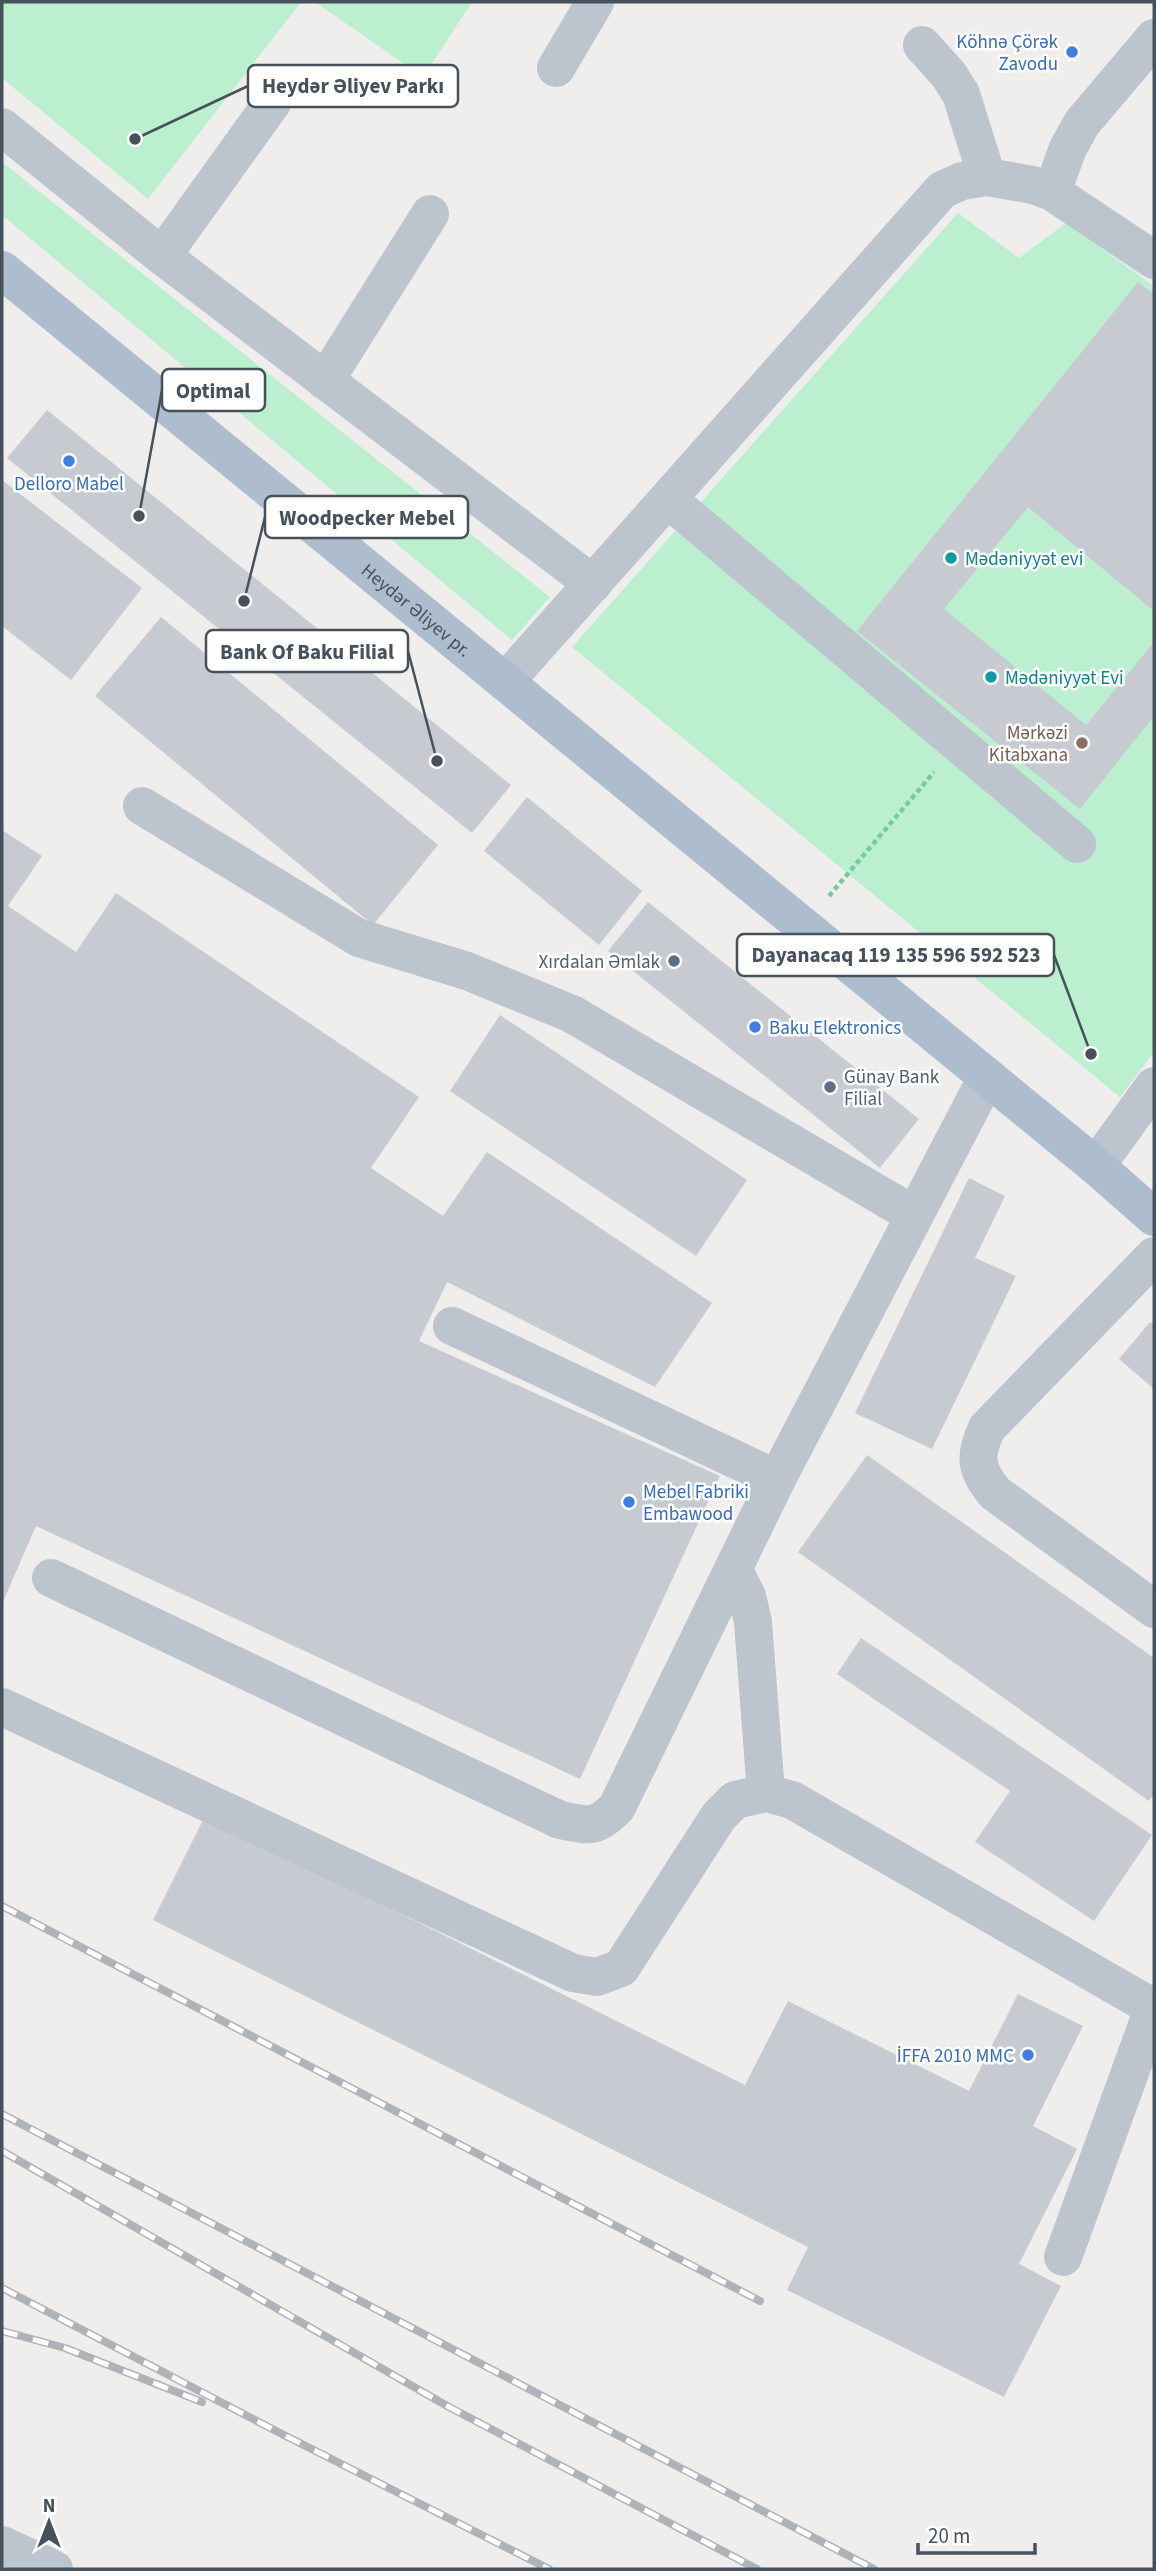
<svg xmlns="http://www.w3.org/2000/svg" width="1156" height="2571" font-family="'Source Sans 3',sans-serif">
	<rect width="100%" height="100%" fill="#f0eded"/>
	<path fill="#bbefcf" d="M2,2H301L148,199L2,78Z
		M315,2H472L423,77Z
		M2,162L550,597L512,640L2,215Z
		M958,213L1019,258L1066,223L1154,286V1052L1120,1097L572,647Z"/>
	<path fill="#c7cad0" d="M1138,282L1154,295V611L1028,507L944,609L1086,725L1154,642V716L1080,809L857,631Z
		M47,410L511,785L472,833L7,458Z
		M2,480L142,588L71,680L2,626Z
		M161,617L438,845L373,925L95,696Z
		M527,797L642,891L599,945L484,851Z
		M2,830L42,856L8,906L76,952L116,893L419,1097L371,1168L443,1216L487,1152L712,1303L655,1387L447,1282L419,1341L720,1476L580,1779L36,1526L2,1604Z
		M648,902L919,1119L880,1168L608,951Z
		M500,1015L747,1180L696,1256L450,1091Z
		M969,1178L1005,1196L975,1258L1016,1276L932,1449L855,1413Z
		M1150,1322L1154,1325V1389L1119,1359Z
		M867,1455L1154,1658V1794L1149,1801L798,1552Z
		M861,1638L1152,1835L1094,1921L975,1842L1010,1791L837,1674Z
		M205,1816L745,2085L788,2001L969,2091L1018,1994L1083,2026L1033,2126L1077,2149L1019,2264L1061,2286L1004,2397L787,2290L808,2247L153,1920Z"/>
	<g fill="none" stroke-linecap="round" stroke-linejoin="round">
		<path stroke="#73cca1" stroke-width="4.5" stroke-dasharray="5 3.5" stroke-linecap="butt" d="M829,896L934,772"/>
		<path stroke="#bcc5cd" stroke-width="38" d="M922,45L949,75L961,94L987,177
			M556,68L595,2
			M2,127L162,256L593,584
			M1052,192L1068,148L1082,123L1154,38
			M162,256L272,103
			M325,381L430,214
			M669,500L1077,844
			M505,682L942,190L962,181L987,177L1033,185L1052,192L1154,260
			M142,806L359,938L467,971L572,1014L914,1215
			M1096,1166L1154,1086
			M1154,1256L987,1428C974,1456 975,1469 995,1493L1154,1609
			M452,1326L777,1479
			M733,1569L747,1596L753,1622L766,1793
			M51,1578L560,1820C589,1826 596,1829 617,1807L777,1479L987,1077
			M2,1707L573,1973L597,1977L621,1968L719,1816L735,1800L766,1793L792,1800L1154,2008
			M1063,2257L1154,2006
			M2,2545L54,2569"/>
		<path stroke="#adbdcd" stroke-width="38" id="s1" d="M2,270L1096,1166L1154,1217"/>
		<defs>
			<path id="rail" d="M2,1906L760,2301
				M2,2114L874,2569
				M2,2151L449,2407L757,2569
				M2,2288L280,2433L549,2569
				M2,2331L65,2348L202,2402"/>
		</defs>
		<use href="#rail" stroke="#afb3b8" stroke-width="8"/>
		<use href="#rail" stroke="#fff" stroke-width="5" stroke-dasharray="16" stroke-linecap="butt"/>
	</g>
	<g fill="#3f7fe0" stroke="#fff" stroke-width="2.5">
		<circle cx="1072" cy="52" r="7"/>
		<circle cx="69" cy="461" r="7"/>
		<circle cx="755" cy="1027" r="7"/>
		<circle cx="629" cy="1502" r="7"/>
		<circle cx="1028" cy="2055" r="7"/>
	</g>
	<g fill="#0f9aa8" stroke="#fff" stroke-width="2.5">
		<circle cx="951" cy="558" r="7"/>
		<circle cx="991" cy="677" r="7"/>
	</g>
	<circle fill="#8d6e63" stroke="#fff" stroke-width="2.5" cx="1082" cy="743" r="7"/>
	<g fill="#5c6f8a" stroke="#fff" stroke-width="2.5">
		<circle cx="674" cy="961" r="7"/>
		<circle cx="830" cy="1087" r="7"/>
	</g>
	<g text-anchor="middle" stroke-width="5" stroke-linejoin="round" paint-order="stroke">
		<g font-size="19" fill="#366cbe" stroke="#fff" text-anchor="end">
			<text x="1058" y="48">Köhnə Çörək<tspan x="1058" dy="22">Zavodu</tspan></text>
			<text x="69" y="490" text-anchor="middle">Delloro Mabel</text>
			<text x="769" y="1034" text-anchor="start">Baku Elektronics</text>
			<text x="643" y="1498" text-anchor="start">Mebel Fabriki<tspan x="643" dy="22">Embawood</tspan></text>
			<text x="1014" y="2062">İFFA 2010 MMC</text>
		</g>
		<g font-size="19" fill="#0d838f" stroke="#fff" text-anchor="start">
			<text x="965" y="565">Mədəniyyət evi</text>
			<text x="1005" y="684">Mədəniyyət Evi</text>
		</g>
		<g font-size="19" fill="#46515b" stroke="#fff">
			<text dy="7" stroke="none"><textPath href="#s1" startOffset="536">Heydər Əliyev pr.</textPath></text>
		</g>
		<g font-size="19" fill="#785e54" stroke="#fff" text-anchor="end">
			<text x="1068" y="739">Mərkəzi<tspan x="1068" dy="22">Kitabxana</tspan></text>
		</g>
		<g font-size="19" fill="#4e5e75" stroke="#fff" text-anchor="end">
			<text x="660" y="968">Xırdalan Əmlak</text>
			<text x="844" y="1083" text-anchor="start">Günay Bank<tspan x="844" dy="22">Filial</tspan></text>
		</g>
	</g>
	<path fill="none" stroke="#46515b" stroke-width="2.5" d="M135 139L248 86M139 516L162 390M244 601L265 517M437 761L408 651M1091 1054L1054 955"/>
	<g fill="#46515b" stroke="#fff" stroke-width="2.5">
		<circle cx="135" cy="139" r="7"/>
		<circle cx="139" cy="516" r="7"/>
		<circle cx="244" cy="601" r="7"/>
		<circle cx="437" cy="761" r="7"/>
		<circle cx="1091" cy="1054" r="7"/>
	</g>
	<g fill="#fff" stroke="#46515b" stroke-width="2.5">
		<rect x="248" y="65" width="210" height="42" rx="7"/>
		<rect x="162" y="369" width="103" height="42" rx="7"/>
		<rect x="265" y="496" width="203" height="42" rx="7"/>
		<rect x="206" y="630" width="202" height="42" rx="7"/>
		<rect x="737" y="934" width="317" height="42" rx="7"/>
	</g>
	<g font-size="21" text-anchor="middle" font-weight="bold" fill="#46515b">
		<text x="353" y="93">Heydər Əliyev Parkı</text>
		<text x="213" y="398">Optimal</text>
		<text x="367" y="525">Woodpecker Mebel</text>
		<text x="307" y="659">Bank Of Baku Filial</text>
		<text x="896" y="962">Dayanacaq 119 135 596 592 523</text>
	</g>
	<rect width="1156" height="2571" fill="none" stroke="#46515b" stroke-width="7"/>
	<g transform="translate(49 2522)" stroke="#ffffff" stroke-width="5" paint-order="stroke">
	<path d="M0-5L12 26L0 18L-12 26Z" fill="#46515b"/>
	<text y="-10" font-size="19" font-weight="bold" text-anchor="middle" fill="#46515b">N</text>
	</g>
	<path d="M918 2543v10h117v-10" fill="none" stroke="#46515b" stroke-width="3.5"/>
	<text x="928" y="2543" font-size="21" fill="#46515b" stroke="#ffffff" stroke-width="5" paint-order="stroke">20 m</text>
</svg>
